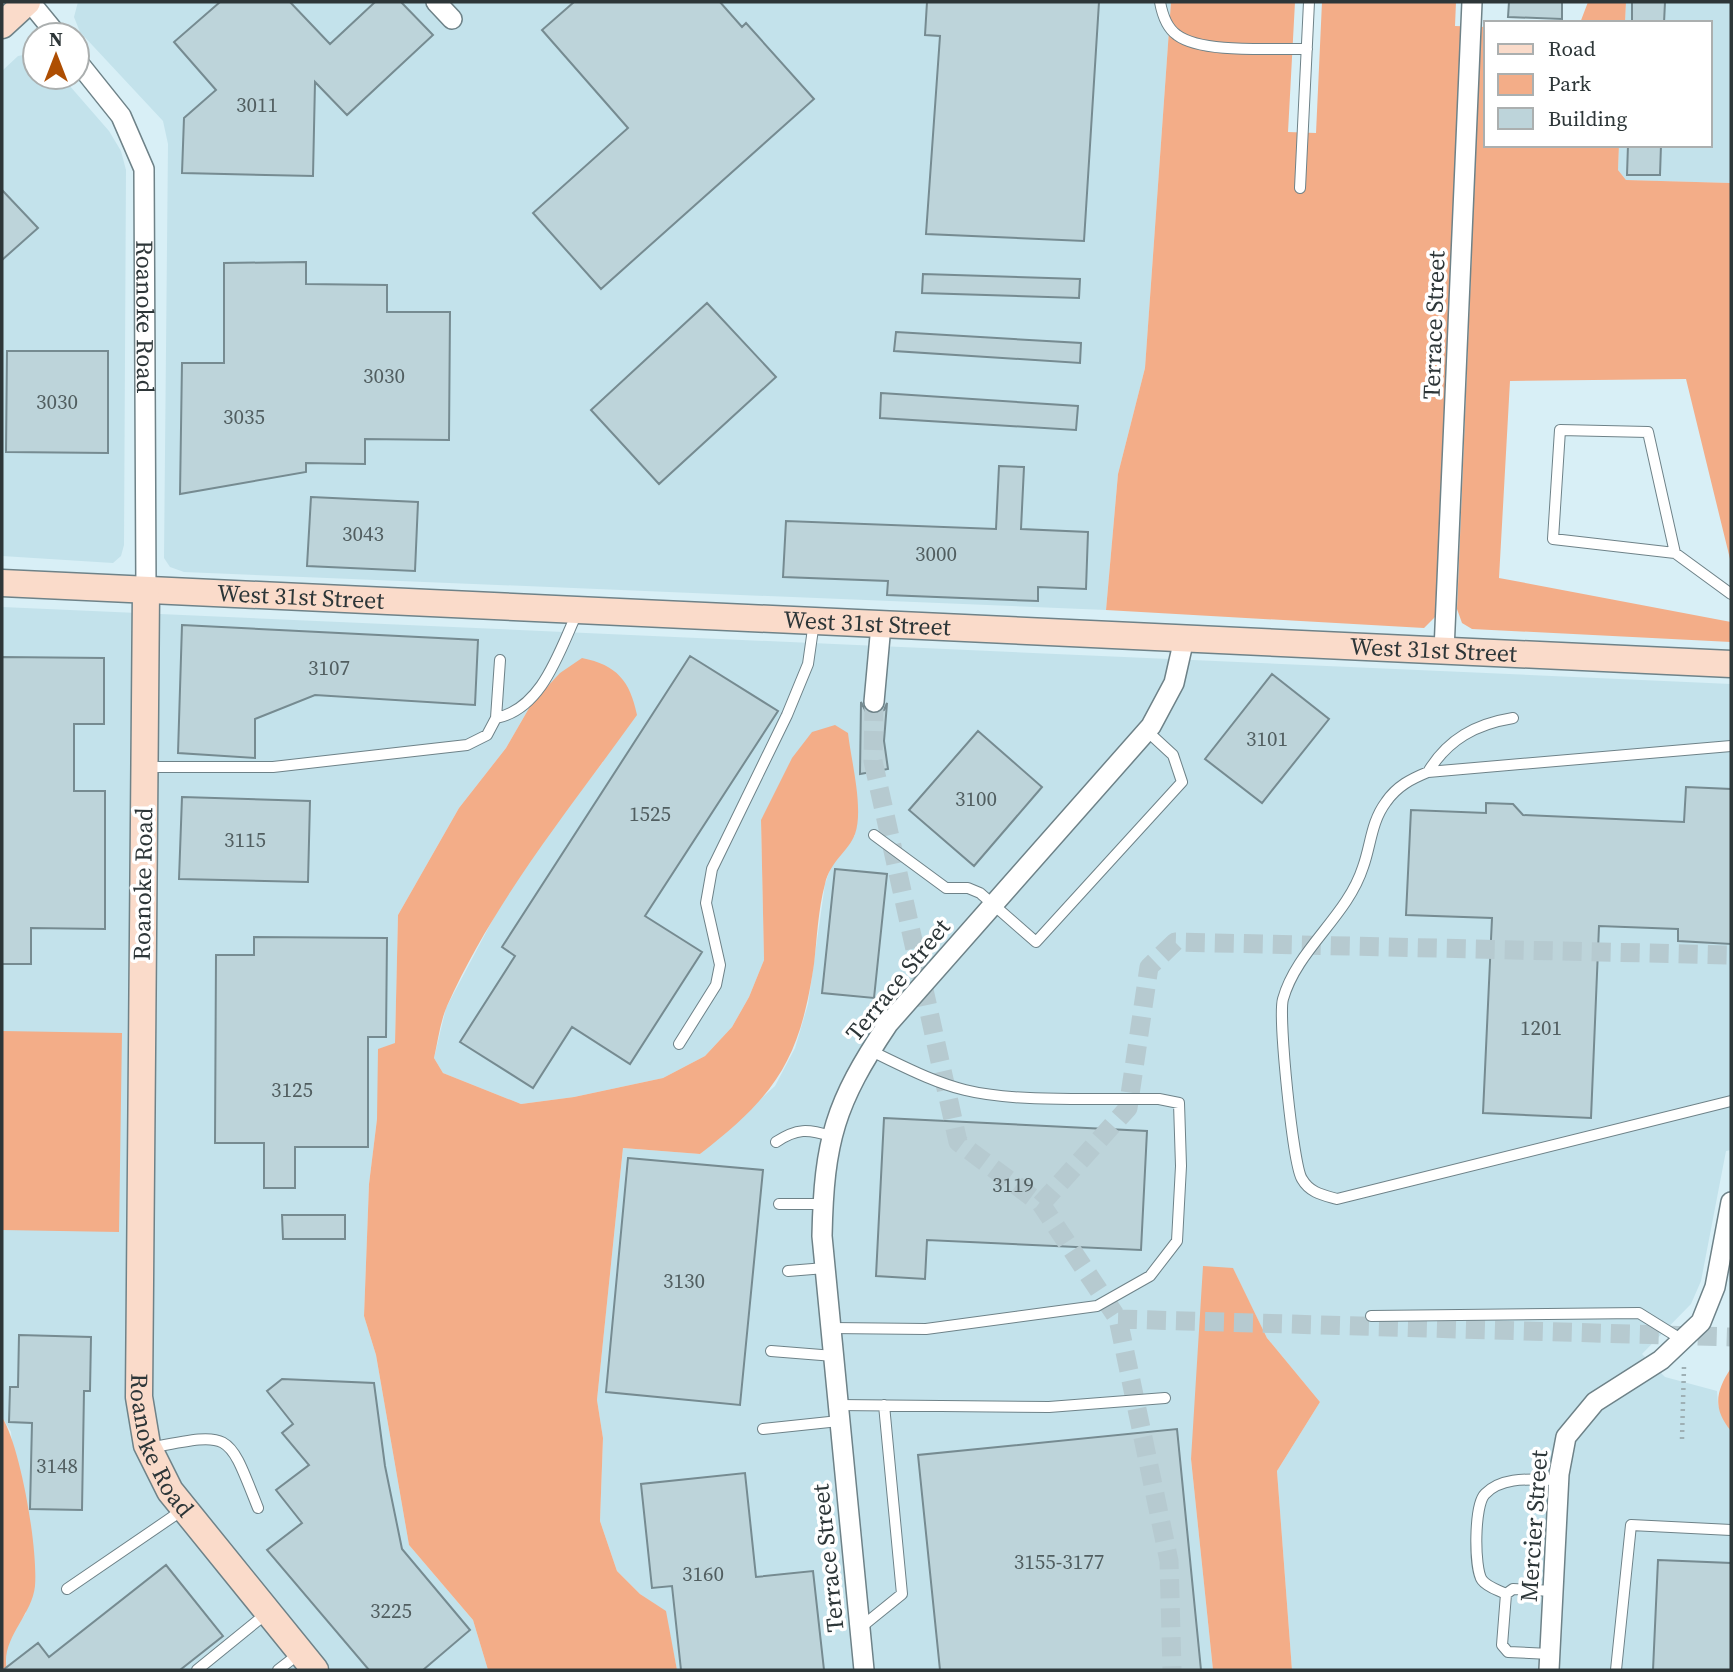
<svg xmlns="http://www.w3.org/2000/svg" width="1733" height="1672" font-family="'Source Serif 4',serif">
	<rect width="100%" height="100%" fill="#d8eff6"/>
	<path fill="#c3e2eb" d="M78,2H1171L1145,368L1118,474L1106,610L184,572L170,567L164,558L168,144L163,121L80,32L74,17Z
		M1626,2H1731V183L1626,180L1618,170L1619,145H1710V23H1625Z
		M34,53L35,77H62L109,131L121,151L126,170L124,545L121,556L113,563L2,556V71L18,56Z
		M2,607L1731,684V1150L1726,1151L1701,1281L1691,1304L1642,1354L1665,1377L1717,1391L1718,1405L1731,1431V1670H1292L1277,1471L1320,1402L1267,1338L1233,1269L1191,1459L1213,1670H677L665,1611L640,1594L617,1571L600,1521L603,1438L597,1400L623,1148L700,1154L775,1086L795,1048L808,1004L825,884L833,861L855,835L761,820L764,960L749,997L732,1027L705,1056L663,1078L574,1097L521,1104L443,1073L434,1058L446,1008L501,904L542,841L603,762L532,703L506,748L459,808L398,915L395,1043L377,1119L369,1184L364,1316L376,1355L409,1545L473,1620L488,1670H7L5,1644L26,1613L11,1432L2,1417Z"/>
	<path fill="#f3ad88" d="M1171,2H1295L1288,132L1316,133L1322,2H1456L1455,26L1486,27V145H1619L1618,170L1626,180L1731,183V563L1686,379L1510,381L1499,578L1731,622V642L1472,629L1462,623L1457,609L1472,248L1454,245L1435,617L1424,628L1106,610L1118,474L1145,368Z
		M1588,2H1626L1625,23H1580Z
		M582,658C617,665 630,681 637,715C569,810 495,899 447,1006C440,1022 438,1041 434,1058L443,1073L521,1104L574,1097L663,1078L705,1056L732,1027L749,997L764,960L761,820L792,758L812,732L835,725L848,733C851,760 864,809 855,834C849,851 830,861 825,884C818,910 817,938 814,964C800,1060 776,1095 700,1154L623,1148L597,1400L603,1438L600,1521L617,1571L640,1594L666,1611L677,1670H488L473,1620L409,1545L376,1355L364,1316L369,1184L377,1119L378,1049L395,1043L398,915L459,808L506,748L532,703L560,673Z
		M2,1031L122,1033L119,1232L2,1230Z
		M1203,1266L1233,1268L1267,1338L1320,1402L1277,1471L1292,1670H1213L1191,1459Z
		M1731,1368V1431C1712,1408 1716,1391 1731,1368Z
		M2,1417C21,1448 38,1549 35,1586C32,1616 0,1639 7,1670H2Z"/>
	<path fill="#bdd4da" stroke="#768b91" stroke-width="2" d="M220,2H290L330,44L375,2H401L433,35L347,115L315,82L313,176L182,173L184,118L216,90L174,42Z
		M574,2H720L742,27L746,23L814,99L601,289L533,213L628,128L542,30Z
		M927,2H1099L1084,241L926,234L940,36L925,35Z
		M1509,2H1562V19L1508,17Z
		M1632,2H1665L1664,23H1632Z
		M1628,145H1661L1660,175H1627Z
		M2,190L38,228L2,260Z
		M306,262V284L387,285V312H450L449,440L365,439V464L306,463V472L180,494L182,363H224V263Z
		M923,274L1080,279L1079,298L922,293Z
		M707,303L776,377L659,484L591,410Z
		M896,332L1081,343L1080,363L894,351Z
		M7,351H108V453L6,452Z
		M881,393L1078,406L1076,430L880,418Z
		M999,466L1024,467L1021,529L1088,532L1086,589L1038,587V601L887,595L888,581L783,577L786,521L996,529Z
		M311,497L418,502L415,571L307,566Z
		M182,625L478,640L475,705L315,695L255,719V758L178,753Z
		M690,656L778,711L645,916L702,952L630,1064L572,1027L533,1088L460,1042L515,956L502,947Z
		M2,657L104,658V724H74V791H105V929L31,928V964H2Z
		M1272,674L1329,719L1262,803L1205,759Z
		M861,702L866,712L874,714L884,710L887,703L884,741L888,769L860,774Z
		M978,731L1042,787L974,866L909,810Z
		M1686,787L1731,789V944L1678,941V929L1599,926L1591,1118L1483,1113L1492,918L1406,915L1411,810L1486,813V803L1513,804L1523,815L1684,822Z
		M182,797L310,801L308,882L179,879Z
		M835,869L887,874L874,998L822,993Z
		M254,937L387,938L386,1037H368V1147H295V1188H264V1143H215L216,955H254Z
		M884,1118L1147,1131L1141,1250L927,1240L925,1279L876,1276Z
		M628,1158L763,1170L740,1405L606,1392Z
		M282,1215H345V1239H283Z
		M19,1335L91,1337L90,1391H84L82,1510L30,1509L32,1423L9,1422L10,1387H18Z
		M282,1379L374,1383L385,1466L402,1549L470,1630L423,1670H369L267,1550L302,1523L276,1490L309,1465L282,1433L293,1424L267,1391Z
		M1177,1429L1201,1670H940L918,1455Z
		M745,1473L756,1577L813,1571L824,1670H681L672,1586L652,1588L641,1484Z
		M1658,1560L1731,1563V1670H1653Z
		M166,1565L223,1636L180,1670H3L38,1643L49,1657Z"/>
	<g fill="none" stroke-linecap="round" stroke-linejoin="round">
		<path stroke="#b6cad0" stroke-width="19" stroke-dasharray="19 10" stroke-linecap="butt" d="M874,702L873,761L958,1142L1041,1204L1118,1319L1169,1561L1172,1670
			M1041,1204L1128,1108L1149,967L1175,942L1731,955
			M1118,1319L1731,1337"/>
		<defs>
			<path id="lane" d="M1160,2C1162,13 1167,28 1177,35C1202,54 1275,48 1307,49
				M1300,188L1309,2
				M1675,553L1648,432L1560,430L1553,539L1675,553L1731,594
				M496,718C542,709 559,652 577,613
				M1731,746L1428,772C1411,779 1397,786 1386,802C1371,822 1371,845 1363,867C1347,917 1297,949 1283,999C1278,1016 1293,1166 1302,1179C1310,1193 1323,1195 1337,1199L1731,1101
				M145,767H273L467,745L487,735L496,718L500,660
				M1428,772C1448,739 1476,724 1513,718
				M874,835L946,888H968L980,893L1036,942L1182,782L1173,755L1147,731
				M679,1044L716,985L720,965L706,903L712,869L787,715L808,664L814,622
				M776,1142C797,1128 808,1129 831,1136
				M779,1204H823
				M788,1271L825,1268
				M1371,1316L1639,1313L1684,1341
				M831,1328L926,1329L1097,1306L1150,1276L1177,1241L1181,1166L1179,1103L1159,1099C1103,1098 1017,1103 965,1090C932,1082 901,1065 871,1051
				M771,1351L834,1356
				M838,1405L1049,1407L1165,1398
				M763,1429L839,1421
				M149,1448C232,1432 227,1430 258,1508
				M67,1589L184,1509
				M1506,1594C1498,1590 1487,1587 1482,1580C1474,1568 1474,1505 1485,1494C1503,1475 1535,1480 1558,1480
				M860,1628L902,1594L884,1405
				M1550,1654L1508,1652L1502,1645L1506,1594L1513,1589L1553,1591
				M197,1670L267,1613
				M278,1670L300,1653
				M1616,1670L1631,1525L1731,1530"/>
			<g id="street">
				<path d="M30,2L57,35"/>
				<path d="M436,2L452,19"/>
				<path id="s1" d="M77,61L121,116L144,169L146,591"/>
				<path d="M1444,651L1472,2"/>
				<path d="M874,702L881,625"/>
				<path d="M864,1670L822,1236C824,1140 835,1103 888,1024L1151,726L1174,683L1184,639"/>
				<path d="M1549,1670L1559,1474L1566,1437L1595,1402L1661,1360L1701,1322L1715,1287L1731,1202"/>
			</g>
			<g id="secondary">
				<path d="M2,25L27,2"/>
				<path id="s2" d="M2,583L1731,664"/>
				<path id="s3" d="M146,591L139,1397L147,1445L170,1491L315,1670"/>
			</g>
		</defs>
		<use href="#lane" stroke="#6e8288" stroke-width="12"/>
		<use href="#street" stroke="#6e8288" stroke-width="22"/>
		<use href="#secondary" stroke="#6e8288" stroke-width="29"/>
		<path stroke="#9eb0b5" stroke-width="4.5" stroke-dasharray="2 5" stroke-linecap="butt" d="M1682,1439L1684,1367"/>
		<use href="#lane" stroke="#fff" stroke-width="10"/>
		<use href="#street" stroke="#fff" stroke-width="19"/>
		<use href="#secondary" stroke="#fadbca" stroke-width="26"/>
	</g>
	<g text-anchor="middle" stroke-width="7" stroke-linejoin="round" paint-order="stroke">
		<g font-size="21" fill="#515e60">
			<text x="257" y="112">3011</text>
			<text x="384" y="383">3030</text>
			<text x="57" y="409">3030</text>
			<text x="244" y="424">3035</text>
			<text x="363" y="541">3043</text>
			<text x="936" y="561">3000</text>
			<text x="329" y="675">3107</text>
			<text x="1267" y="746">3101</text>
			<text x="976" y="806">3100</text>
			<text x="650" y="821">1525</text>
			<text x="245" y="847">3115</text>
			<text x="1541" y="1035">1201</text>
			<text x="292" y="1097">3125</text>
			<text x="1013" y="1192">3119</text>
			<text x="684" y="1288">3130</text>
			<text x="57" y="1473">3148</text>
			<text x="1059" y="1569">3155-3177</text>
			<text x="703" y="1581">3160</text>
			<text x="391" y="1618">3225</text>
		</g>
		<g font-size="24" fill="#2d3638" stroke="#fff">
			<text dy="8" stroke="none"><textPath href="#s1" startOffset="276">Roanoke Road</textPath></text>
			<text transform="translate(1434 325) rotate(-88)" y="8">Terrace Street</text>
			<text dy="8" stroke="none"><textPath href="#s2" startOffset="299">West 31st Street</textPath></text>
			<text dy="8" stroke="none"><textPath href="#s2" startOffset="866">West 31st Street</textPath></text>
			<text dy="8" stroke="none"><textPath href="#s2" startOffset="1433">West 31st Street</textPath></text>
			<text transform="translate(143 884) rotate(-89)" y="8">Roanoke Road</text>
			<text transform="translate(898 980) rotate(-51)" y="8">Terrace Street</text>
			<text dy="8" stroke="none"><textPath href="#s3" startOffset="859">Roanoke Road</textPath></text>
			<text transform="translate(1534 1526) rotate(-86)" y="8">Mercier Street</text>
			<text transform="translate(828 1558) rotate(-96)" y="8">Terrace Street</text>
		</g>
	</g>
	<rect width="1733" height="1672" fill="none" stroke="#2d3638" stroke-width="7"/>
	<rect x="1484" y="21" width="228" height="126" fill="#ffffff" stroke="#abafaf" stroke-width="2"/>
	<rect x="1498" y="44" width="35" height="10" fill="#fadbca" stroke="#abafaf" stroke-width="2"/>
	<text x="1548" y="56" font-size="21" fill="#2d3638">Road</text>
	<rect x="1498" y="74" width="35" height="21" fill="#f3ad88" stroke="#abafaf" stroke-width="2"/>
	<text x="1548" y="91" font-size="21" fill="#2d3638">Park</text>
	<rect x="1498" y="108" width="35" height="21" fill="#bdd4da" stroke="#abafaf" stroke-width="2"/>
	<text x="1548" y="126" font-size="21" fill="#2d3638">Building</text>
	<g transform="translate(56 56)"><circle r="33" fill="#ffffff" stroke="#abafaf" stroke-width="2"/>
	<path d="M0-5L12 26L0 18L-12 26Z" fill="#ae4e02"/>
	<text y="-10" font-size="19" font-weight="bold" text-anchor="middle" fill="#2d3638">N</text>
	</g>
</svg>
